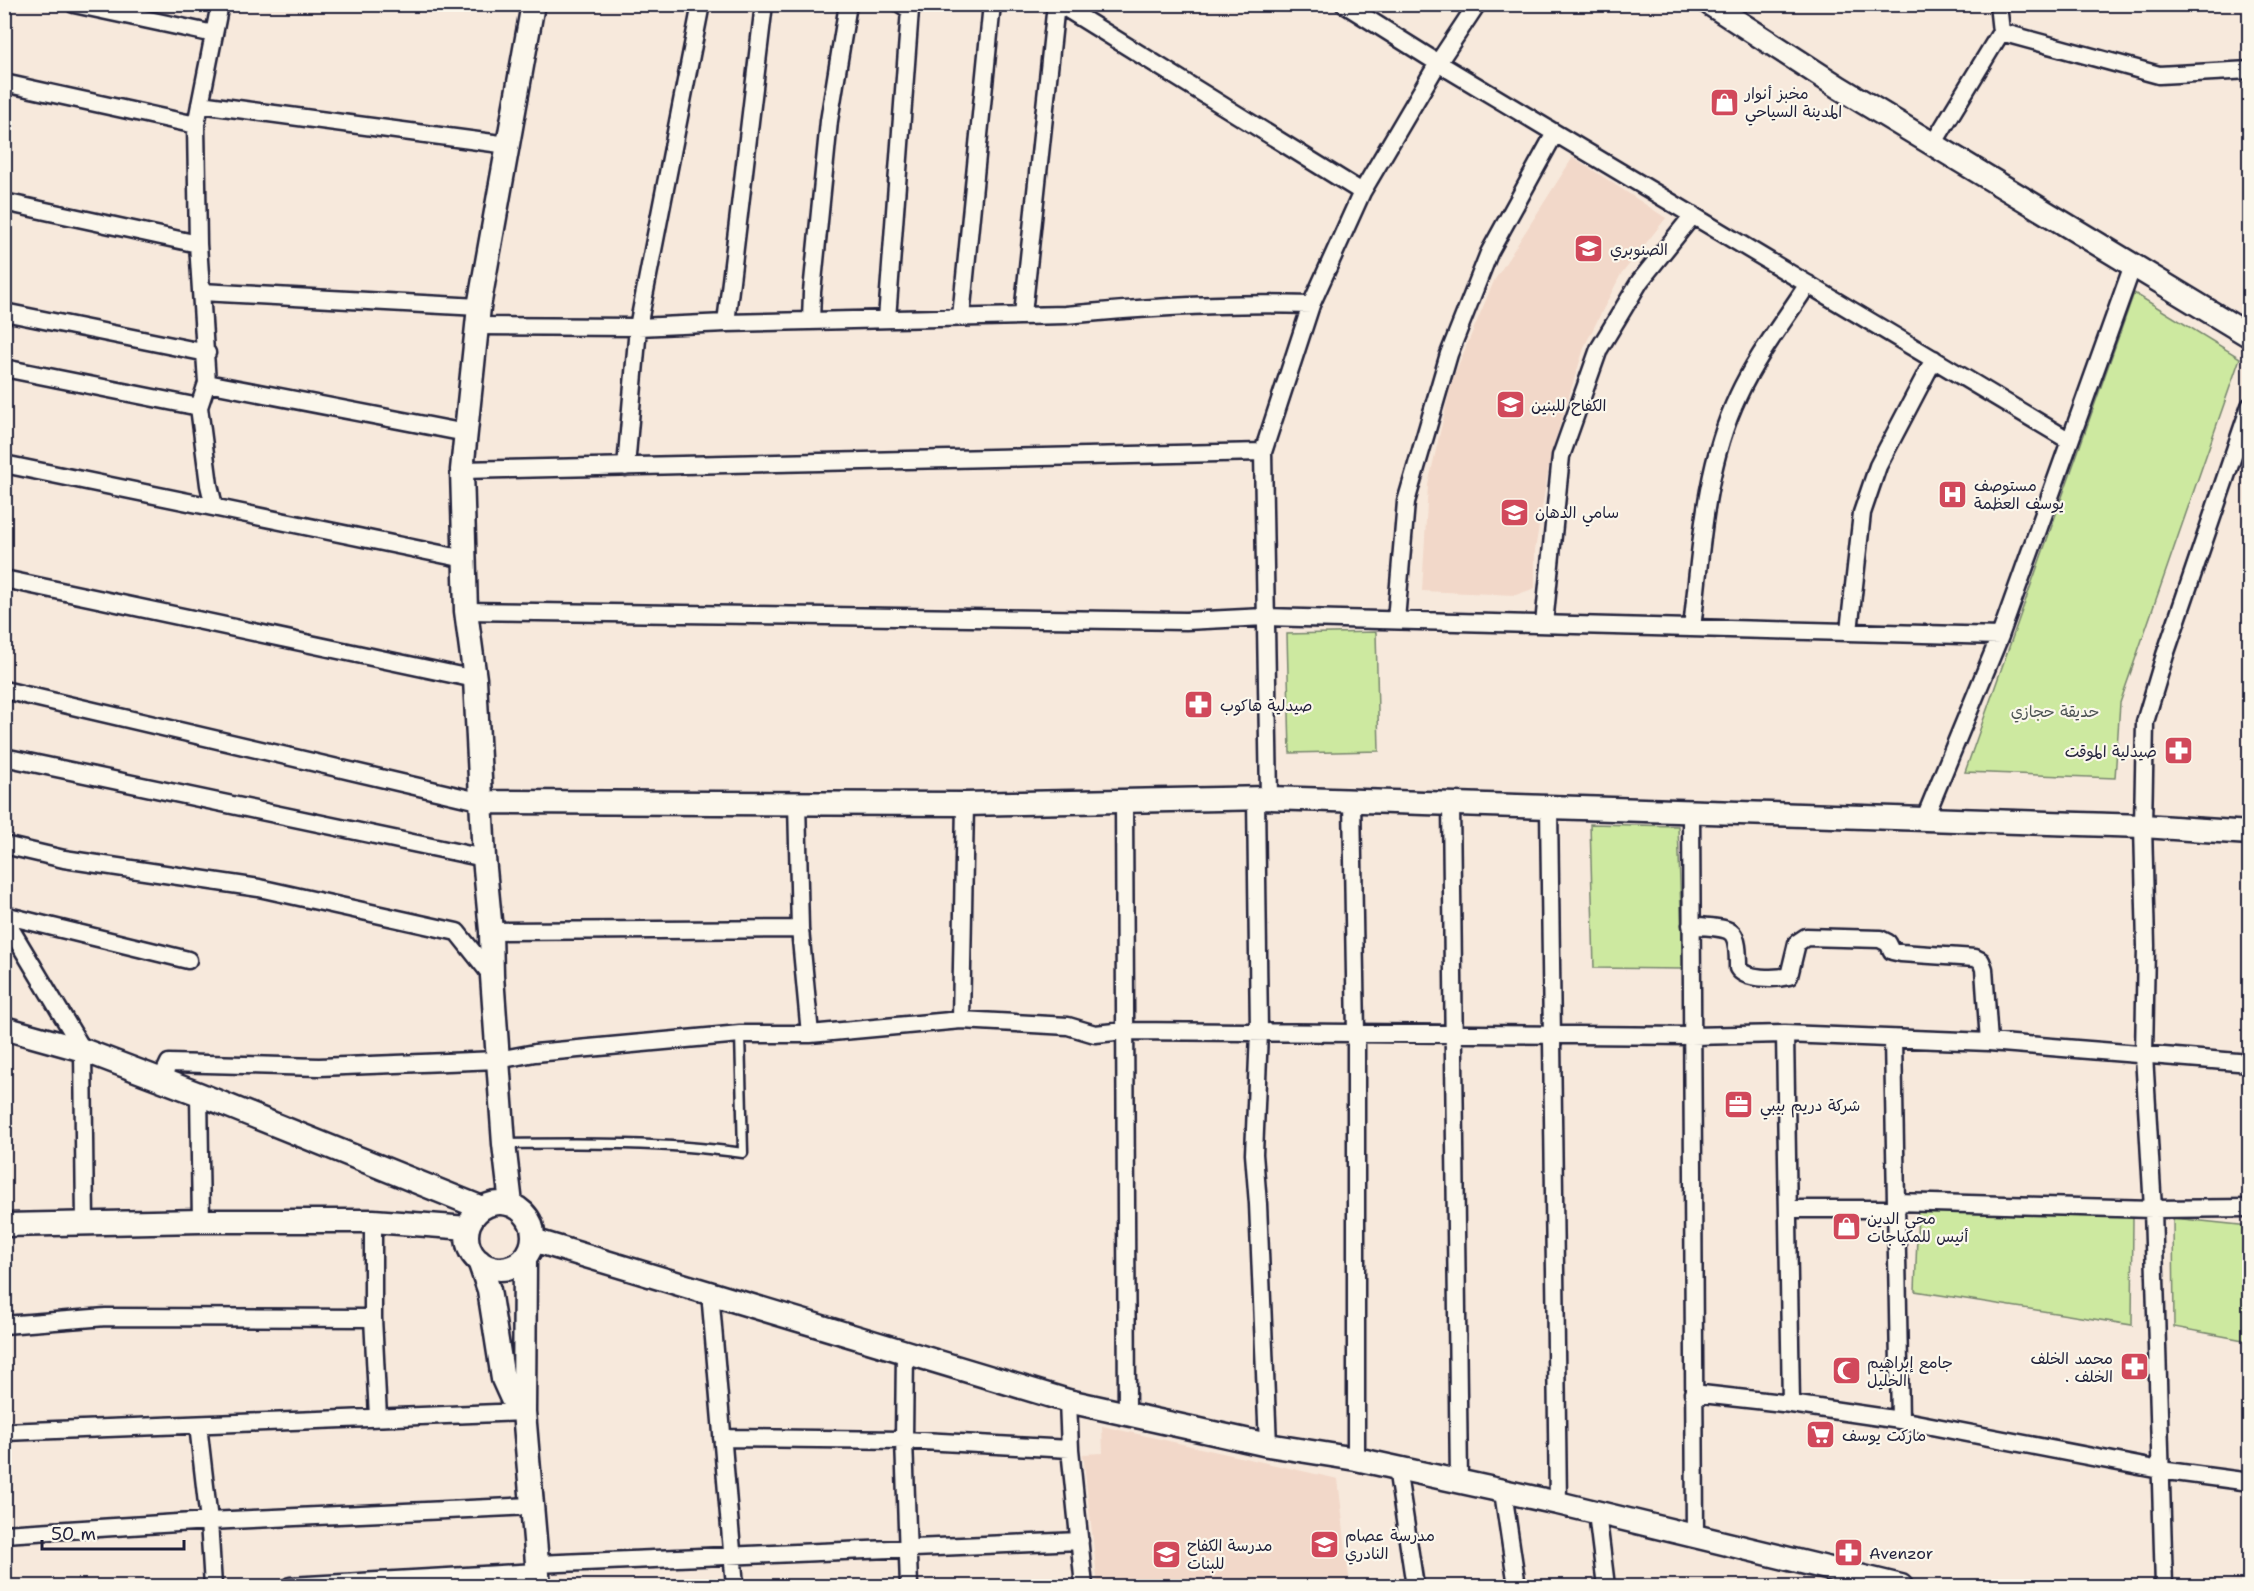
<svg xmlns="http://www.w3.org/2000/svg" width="2254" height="1591" font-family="'Shantell Sans','Playpen Sans Arabic',sans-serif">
	<rect width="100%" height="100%" fill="#f7e9dc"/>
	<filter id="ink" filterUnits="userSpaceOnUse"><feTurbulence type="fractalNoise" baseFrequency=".0167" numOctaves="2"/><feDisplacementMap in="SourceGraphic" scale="12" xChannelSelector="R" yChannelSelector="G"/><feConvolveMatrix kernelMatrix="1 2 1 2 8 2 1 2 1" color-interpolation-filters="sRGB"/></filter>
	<g filter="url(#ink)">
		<path fill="#f2d8c9" d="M1573,157L1666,218L1620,276L1585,345L1551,454L1535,550V588L1516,595L1422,591L1428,485L1452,380L1494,281Z
			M1102,1426L1338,1479L1350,1586H1098L1083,1454L1103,1453Z"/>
		<path fill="#cde9a0" stroke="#78866e" stroke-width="1.5" d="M2134,293L2240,358L2120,703L2115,778L1965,772Z
			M1376,632L1379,751L1290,753L1287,634Z
			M1590,824L1678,826L1683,969L1594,968Z
			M1918,1210L2133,1217L2132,1325L1915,1291Z
			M2173,1218L2249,1226V1341L2174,1327Z"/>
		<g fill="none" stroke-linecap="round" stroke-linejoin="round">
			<defs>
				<path id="service" d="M504,1144C585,1143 664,1142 743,1153L740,1034"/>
				<path id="minor" d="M74,4L214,34
					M1059,4L1362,192
					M1344,4L1438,63L2070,441
					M2001,32L2159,75L2250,70
					M4,83L196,125
					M200,104L508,145
					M1933,144L2001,32L1998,4
					M4,202L198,244
					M201,292L479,307
					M4,312L207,353
					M1023,314L1056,4
					M961,317L992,4
					M887,319L910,10L901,4
					M811,321L812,292L829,121L848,4
					M726,323L764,4
					M477,326L638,327L726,323L1066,315C1147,307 1230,302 1311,305
					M4,368L199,407
					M207,383L466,433
					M4,464L465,559
					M626,467L638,327L701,4
					M462,470L1263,452
					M214,506L209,485L199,407L207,383L198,244L196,125L220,4
					M4,579L475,679
					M466,611L1186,621L1265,617L2000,636
					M1396,620L1406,502L1449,354L1489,253L1555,133
					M1544,624L1561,456L1599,349L1640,281L1693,215
					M1692,628C1701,551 1704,468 1738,396C1756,357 1784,321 1808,284
					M1849,631L1862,513L1878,466L1934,359
					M4,690L483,802
					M4,757L484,858
					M1256,798L1259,1032L1254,1154L1258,1204L1268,1445
					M1269,798L1263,452L1311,305L1362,192L1438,63L1477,4
					M1124,801L1127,1413
					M1352,801L1356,1033V1459
					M797,802L800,929L810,1034
					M1451,804L1459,1482
					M1549,807L1558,1503
					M1691,812L1695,1537
					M1924,820L2000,636L2133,265
					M4,845L64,859L259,888L457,932L492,976
					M4,915L188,960
					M4,918L83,1050L85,1223
					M1691,925C1732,930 1738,923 1738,968C1745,980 1776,979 1789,976L1797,943L1806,937L1880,939L1888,943L1892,951L1901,953L1975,958L1981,961L1984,969L1989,1042
					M491,931L800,929
					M961,1020L965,804
					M1785,1034L1791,1404
					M1893,1039L1900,1420
					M161,1080L169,1063L319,1067L498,1060L535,1053L740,1034H810L961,1020L1068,1026L1095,1034L1125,1031L1691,1036L1785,1034L1989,1042L2250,1063
					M199,1094L201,1221
					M1896,1202L2153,1209L2250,1208
					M1788,1209H1897
					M373,1221V1318L378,1417
					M710,1292L735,1586
					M4,1325L106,1317L373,1318
					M905,1351L904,1440L909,1586
					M1693,1393L1791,1404L1900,1420L2160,1470L2250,1482
					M1068,1401L1070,1449L1084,1586
					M198,1425L209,1521L213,1586
					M4,1432L524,1412
					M722,1438L904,1440L1070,1449
					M1397,1468L1415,1586
					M1503,1492L1517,1586
					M1597,1513L1606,1586
					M4,1534L209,1521L531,1506
					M537,1564L1080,1541
					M290,1586L537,1572
					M2164,1586L2153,1209L2144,1055L2146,946L2143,826L2145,722L2165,655L2250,406"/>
				<path id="secondary" d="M1710,4L1840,88L2250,336
					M483,802L965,804L1269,798L2143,826L2250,833
					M4,1028L83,1050L199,1094L482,1208
					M467 1236a33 33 0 1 1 66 0a33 33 0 1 1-66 0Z
					M511,1204L504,1144L492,976L491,931L484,858L475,679L466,611L462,470L479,307L533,4
					M4,1225L201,1221H373L468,1228
					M533,1240L1068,1401L1268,1445L1356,1459L1558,1503L1901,1586
					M525,1259L524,1412L539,1586
					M479,1261L489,1290L503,1379L512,1399L524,1412"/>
			</defs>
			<use href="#service" stroke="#22223b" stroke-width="13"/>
			<use href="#minor" stroke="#22223b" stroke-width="21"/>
			<use href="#secondary" stroke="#22223b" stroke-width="27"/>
			<use href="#service" stroke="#fbf7ec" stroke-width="8"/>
			<use href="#minor" stroke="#fbf7ec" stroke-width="16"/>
			<use href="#secondary" stroke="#fbf7ec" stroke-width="22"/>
		</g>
	</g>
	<defs>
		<symbol id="shop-square" viewBox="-11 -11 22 22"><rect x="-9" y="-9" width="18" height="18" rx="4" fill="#d1495b" stroke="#fbf7ec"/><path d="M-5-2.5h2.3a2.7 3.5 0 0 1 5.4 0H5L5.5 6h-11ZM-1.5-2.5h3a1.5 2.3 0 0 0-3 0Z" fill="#fff"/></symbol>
		<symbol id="school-square" viewBox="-11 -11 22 22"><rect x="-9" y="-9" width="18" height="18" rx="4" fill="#d1495b" stroke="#fbf7ec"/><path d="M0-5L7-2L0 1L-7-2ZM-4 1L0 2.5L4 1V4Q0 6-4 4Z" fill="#fff"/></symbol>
		<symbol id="hospital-square" viewBox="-11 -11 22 22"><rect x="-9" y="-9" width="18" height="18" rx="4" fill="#d1495b" stroke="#fbf7ec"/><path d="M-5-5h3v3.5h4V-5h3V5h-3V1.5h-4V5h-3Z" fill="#fff"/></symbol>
		<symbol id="pharmacy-square" viewBox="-11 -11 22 22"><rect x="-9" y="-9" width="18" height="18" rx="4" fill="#d1495b" stroke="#fbf7ec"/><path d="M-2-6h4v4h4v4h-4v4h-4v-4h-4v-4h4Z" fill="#fff"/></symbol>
		<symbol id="office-square" viewBox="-11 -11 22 22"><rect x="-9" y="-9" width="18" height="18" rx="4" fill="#d1495b" stroke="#fbf7ec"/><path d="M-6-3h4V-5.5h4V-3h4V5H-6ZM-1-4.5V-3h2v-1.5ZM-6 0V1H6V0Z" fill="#fff"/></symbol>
		<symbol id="mosque-square" viewBox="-11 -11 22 22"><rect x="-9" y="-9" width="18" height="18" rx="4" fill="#d1495b" stroke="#fbf7ec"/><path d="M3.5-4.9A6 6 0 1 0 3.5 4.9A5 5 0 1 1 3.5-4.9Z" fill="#fff"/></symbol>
		<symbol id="supermarket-square" viewBox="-11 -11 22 22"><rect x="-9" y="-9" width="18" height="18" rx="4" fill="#d1495b" stroke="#fbf7ec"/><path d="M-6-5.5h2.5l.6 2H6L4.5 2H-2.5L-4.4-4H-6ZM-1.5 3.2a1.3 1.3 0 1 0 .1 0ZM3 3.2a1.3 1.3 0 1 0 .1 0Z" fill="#fff"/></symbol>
	</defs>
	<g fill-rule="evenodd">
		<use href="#shop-square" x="1708" y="86" width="33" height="33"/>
		<use href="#school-square" x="1572" y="232" width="33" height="33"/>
		<use href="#school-square" x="1494" y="388" width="33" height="33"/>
		<use href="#hospital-square" x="1936" y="478" width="33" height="33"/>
		<use href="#school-square" x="1498" y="496" width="33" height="33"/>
		<use href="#pharmacy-square" x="1182" y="688" width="33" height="33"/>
		<use href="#pharmacy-square" x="2162" y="734" width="33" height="33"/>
		<use href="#office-square" x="1722" y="1088" width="33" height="33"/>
		<use href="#shop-square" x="1830" y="1210" width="33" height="33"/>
		<use href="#pharmacy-square" x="2118" y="1350" width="33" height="33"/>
		<use href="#mosque-square" x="1830" y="1354" width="33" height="33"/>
		<use href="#supermarket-square" x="1804" y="1418" width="33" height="33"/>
		<use href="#school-square" x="1308" y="1528" width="33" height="33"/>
		<use href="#pharmacy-square" x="1832" y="1536" width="33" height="33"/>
		<use href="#school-square" x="1150" y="1538" width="33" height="33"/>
	</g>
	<g text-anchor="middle" stroke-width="4.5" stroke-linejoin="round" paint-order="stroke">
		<g font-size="16" fill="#22223b" stroke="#fbf7ec" text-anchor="start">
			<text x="1745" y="99">مخبز أنوار<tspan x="1745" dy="18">المدينة السياحي</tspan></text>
			<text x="1610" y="255">الصنوبري</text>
			<text x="1531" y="411">الكفاح للبنين</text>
			<text x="1974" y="491">مستوصف<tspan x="1974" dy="18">يوسف العظمة</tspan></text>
			<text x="1535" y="518">سامي الدهان</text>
			<text x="1220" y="711">صيدلية هاكوب</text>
			<text x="2157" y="757" text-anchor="end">صيدلية الموقت</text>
			<text x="1760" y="1111">شركة دريم بيبي</text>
			<text x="1867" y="1224">محي الدين<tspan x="1867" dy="18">أنيس للمكياجات</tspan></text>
			<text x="2113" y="1364" text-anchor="end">محمد الخلف<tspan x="2113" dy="18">. الخلف</tspan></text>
			<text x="1867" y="1368">جامع إبراهيم<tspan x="1867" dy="18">الخليل</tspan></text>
			<text x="1842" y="1441">ماركت يوسف</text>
			<text x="1345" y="1541">مدرسة عصام<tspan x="1345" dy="18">النادري</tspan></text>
			<text x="1187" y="1551">مدرسة الكفاح<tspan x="1187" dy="18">للبنات</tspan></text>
			<text x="1869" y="1559">Avenzor</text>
		</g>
		<g font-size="16" fill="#4d5454" stroke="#fbf7ec">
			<text x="2055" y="717">حديقة حجازي</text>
		</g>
	</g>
	<rect width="2254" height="1591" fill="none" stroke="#fbf7ec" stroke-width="24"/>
	<rect x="12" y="12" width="2230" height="1567" fill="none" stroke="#22223b" stroke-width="2" filter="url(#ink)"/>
	<path d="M42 1540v9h142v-9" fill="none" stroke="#22223b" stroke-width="3"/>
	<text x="51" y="1540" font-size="18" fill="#22223b" stroke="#fbf7ec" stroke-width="4.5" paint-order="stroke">50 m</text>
</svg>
